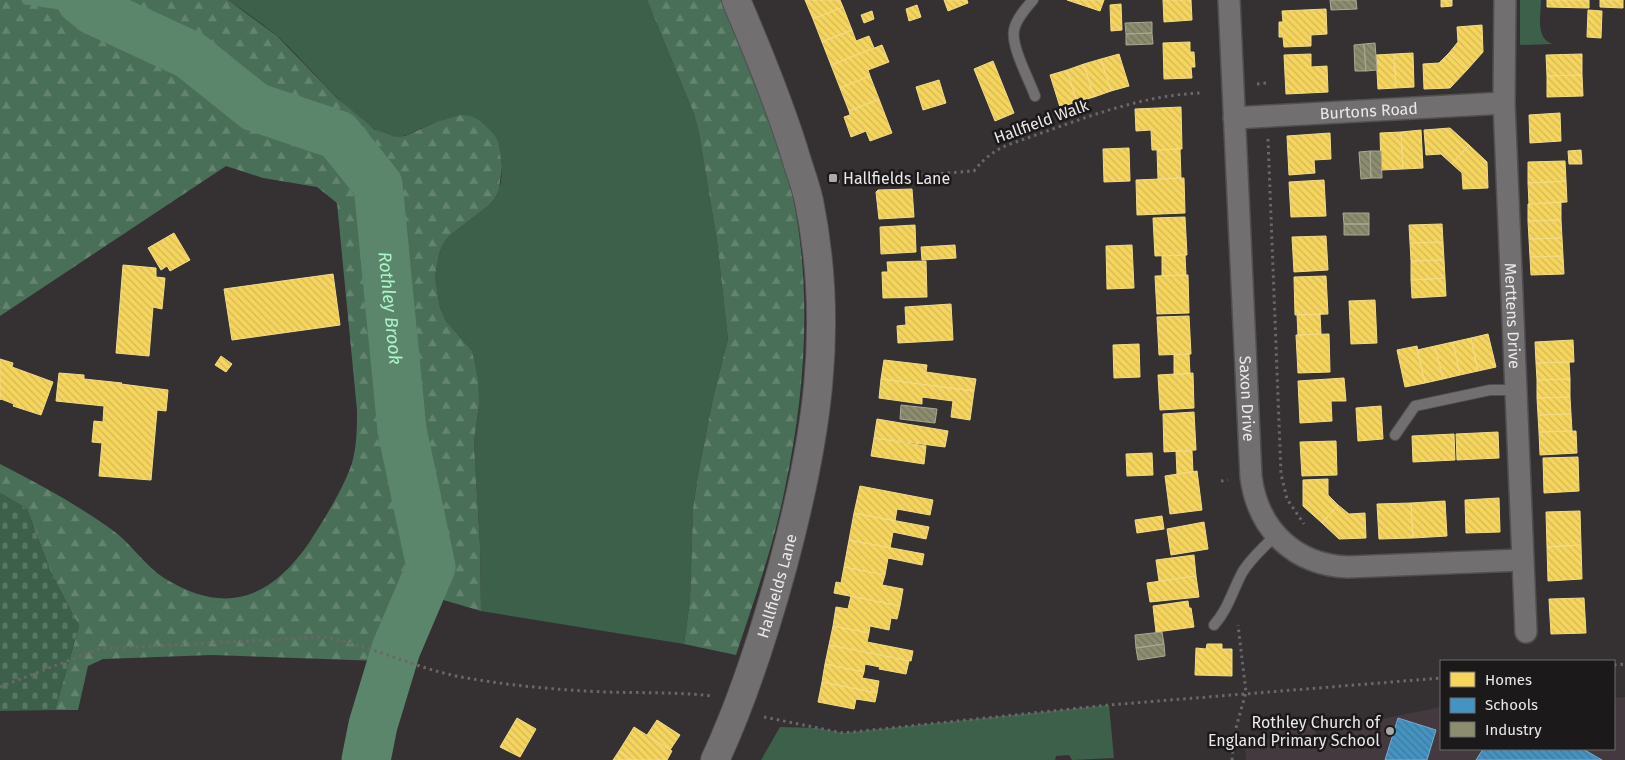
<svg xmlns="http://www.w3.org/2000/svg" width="1625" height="760" font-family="'Fira Sans',sans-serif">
	<defs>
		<pattern id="forest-firs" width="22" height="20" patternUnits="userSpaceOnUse" patternTransform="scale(1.25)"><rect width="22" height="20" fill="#4a6f58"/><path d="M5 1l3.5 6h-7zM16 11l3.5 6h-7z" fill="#648470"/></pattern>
		<pattern id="cemetery-stones" width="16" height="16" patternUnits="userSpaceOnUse" patternTransform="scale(1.25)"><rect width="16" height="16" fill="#3c604a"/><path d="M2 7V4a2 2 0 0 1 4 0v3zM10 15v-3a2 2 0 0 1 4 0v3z" fill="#587764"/></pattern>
		<pattern id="homes-back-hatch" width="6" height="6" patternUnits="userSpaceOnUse" patternTransform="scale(1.25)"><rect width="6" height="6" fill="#f6d55c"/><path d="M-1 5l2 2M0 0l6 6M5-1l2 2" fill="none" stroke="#d3b858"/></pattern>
		<pattern id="schools-back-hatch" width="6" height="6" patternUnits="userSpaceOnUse" patternTransform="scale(1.25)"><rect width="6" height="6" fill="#4393c3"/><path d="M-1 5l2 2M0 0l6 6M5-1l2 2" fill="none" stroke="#447897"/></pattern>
		<pattern id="industry-back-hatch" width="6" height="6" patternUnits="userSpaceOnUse" patternTransform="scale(1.25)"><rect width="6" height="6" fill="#8c8c6e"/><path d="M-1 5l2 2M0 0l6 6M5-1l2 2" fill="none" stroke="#747460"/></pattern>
	</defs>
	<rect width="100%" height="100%" fill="#353133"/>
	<path fill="#43393e" d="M1625,697V760H1246L1245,740L1278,738V727L1315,725L1316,736L1327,735L1362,723L1441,707V749H1614V698Z"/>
	<path fill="#3c604a" d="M228,0H647L694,114L699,133L717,241L728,339L713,398L698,475L693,508L690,600L684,644L481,611L480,545L474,442L479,405L472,351L446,321L440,308L435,277L439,254L443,244L449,236L488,206L495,198L501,182L502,167L499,143L471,116C453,115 437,122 420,129C413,132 403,138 395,137C362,134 304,59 277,36C262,23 245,12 228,0Z
		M1520,0H1541C1541,14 1535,38 1552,44L1520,45Z
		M1109,705L1114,758L1072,760L1069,755L1056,756L1055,760H761L780,727L817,728L843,733Z"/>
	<path fill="url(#forest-firs)" d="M0,0H228L277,36L337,98L374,129L395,137L405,136L439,121L461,115L471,116L479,120L493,133L499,143L502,167L499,189L495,198L488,206L449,236L443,244L439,254L435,277L440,308L446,321L472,351L478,380L479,405L474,442L480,545L481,611L406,589L380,661L212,655L103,659L88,666L78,710H55L79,626L51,573L27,509L0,493V464C39,484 76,504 111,529C131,543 144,565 164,578C225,616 270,599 309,543C323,521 344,488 352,463C357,446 357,428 357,410L337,203L317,187L263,178L226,166L0,316Z
		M647,0H721C742,46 761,93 776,141C783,161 790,181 794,202C812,297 805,394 785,488C774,545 754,600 736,655L684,644L690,600L693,508L698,475L713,398L728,339L717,241L699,133L694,114Z"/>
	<path fill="url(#cemetery-stones)" d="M0,493L27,509L51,573L79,626L55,710L0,711Z"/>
	<path fill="url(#homes-back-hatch)" stroke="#f3db86" d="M805,0H840L843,7L813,19Z
		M944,0H967L968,3L948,11Z
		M1067,0H1104L1100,11Z
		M1163,0H1191L1192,20L1164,22Z
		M1441,0H1452V6L1441,7Z
		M1547,0H1589V8L1547,7Z
		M1600,0H1623V8L1600,7Z
		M1121,4L1122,30L1111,31L1110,5Z
		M917,5L921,17L909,21L906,9Z
		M843,7L852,30L822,42L813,19Z
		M1326,9L1327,34L1311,35V46L1284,47L1283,37H1279V22H1283L1282,11Z
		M1588,10L1602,11L1601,38L1587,37Z
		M872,11L874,19L864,23L861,15Z
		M1482,25L1483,52L1467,70L1449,53L1458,42L1457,27Z
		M852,30L856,41L869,36L874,48L831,65L822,42Z
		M1190,42V52H1194L1195,67H1191L1192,78L1164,79L1163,43Z
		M882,45L889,62L868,70L870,76L840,88L831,65Z
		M1413,53L1414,87L1396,88L1394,54Z
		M1449,53L1467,70L1450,88L1424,89L1423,64L1439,63Z
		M1119,54L1129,86L1111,91L1101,59Z
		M1311,54V67L1327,66L1328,92L1286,94L1284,55Z
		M1394,54L1396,88L1378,89L1376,55Z
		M1582,54V75L1547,76L1546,55Z
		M1101,59L1111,91L1094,97L1084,64Z
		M993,61L1014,113L995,121L974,69Z
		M1084,64L1094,97L1077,102L1067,70Z
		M1067,70L1077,102L1060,107L1050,75Z
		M1582,75L1583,96L1547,97V76Z
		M870,76L879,99L849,111L840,88Z
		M939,80L946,103L923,110L916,87Z
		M879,99L892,133L870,141L866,131L851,137L844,117L850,115L849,111Z
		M1181,107L1182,149L1152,150L1151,130L1136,131L1135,109Z
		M1560,113L1561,141L1530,143L1529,115Z
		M1450,128L1469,145L1452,164L1441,154L1426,155L1424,130Z
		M1421,130L1423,168L1403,169L1401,132Z
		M1401,132L1403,169L1381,170L1380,133Z
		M1330,133L1331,159L1314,160L1315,173L1289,175L1287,136Z
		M1469,145L1487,162L1488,188L1463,189L1462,173L1452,164Z
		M1129,148L1130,181L1104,182L1103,149Z
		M1180,149L1181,178L1158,179L1157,150Z
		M1581,150L1582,164H1569L1568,151Z
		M1565,161L1566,181L1528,183V162Z
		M1184,178L1185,213L1137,215L1136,180Z
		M1324,180L1326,216L1291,217L1289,182Z
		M1566,181L1567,202L1529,204L1528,183Z
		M912,189L914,217L879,219L876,192L878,190Z
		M1561,202V220L1528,221V204Z
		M1185,217L1187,255L1155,256L1153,218Z
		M1561,220L1562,238L1529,239L1528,221Z
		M1442,224L1443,242L1410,243L1409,225Z
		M915,225L916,252L881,254L880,227Z
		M174,233L190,260L170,271L167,266L161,270L148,248Z
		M1326,236L1328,270L1294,272L1292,237Z
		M1562,238L1563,256L1530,257L1529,239Z
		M1443,242L1444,260L1411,261L1410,243Z
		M955,245L956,258L922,260L921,247Z
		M1132,245L1134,288L1107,289L1106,246Z
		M1185,255L1186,275L1162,276V256Z
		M1563,256L1564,274L1531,275L1530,257Z
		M1444,260L1445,278L1411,280V261Z
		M926,261L927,297L883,298L882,272H888L887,262Z
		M123,265L156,268V277L165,278L162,309L153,307L149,356L116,353Z
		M333,274L340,325L232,340L224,289Z
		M1188,275L1189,313L1157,314L1155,276Z
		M1326,276L1328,314L1295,315L1294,277Z
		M1445,278L1446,296L1412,298L1411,280Z
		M1375,300L1377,343L1351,344L1349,301Z
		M951,304L953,340L898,343L897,326L906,325L905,307Z
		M1320,314L1321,334L1298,335L1297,315Z
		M1189,316L1191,354L1159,355L1157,317Z
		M1329,334L1330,372L1298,373L1296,335Z
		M1488,334L1496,367L1478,371L1471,338Z
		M1471,338L1478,371L1460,375L1453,342Z
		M1573,340L1574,362L1536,363L1535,342Z
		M1453,342L1460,375L1443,379L1435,346Z
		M1139,344L1140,377L1114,378L1113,345Z
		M1417,346L1425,383L1405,387L1397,350Z
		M1435,346L1443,379L1425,383L1417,350Z
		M1189,354L1190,374H1174V355Z
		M221,356L232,364L226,372L215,365Z
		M0,359L13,363L12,367L53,382L41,415L13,406L14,404L1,399L0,400Z
		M884,360L927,365L926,372L976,379L974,391L881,379Z
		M1569,362L1570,379L1537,380L1536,363Z
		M59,373L84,375V379L122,383L121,384L168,390L166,411L157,410L151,480L99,476L102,443L92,442L94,421L103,422L104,406L56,401Z
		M1193,373L1194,408L1160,410L1158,375Z
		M1344,378L1346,401H1331L1332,421L1300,423L1298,381Z
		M881,379L974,391L970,420L951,417L953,401L922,397V404L879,398Z
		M1570,379V397L1537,398V380Z
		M1570,397L1571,414L1538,415L1537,398Z
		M1381,406L1383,439L1358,441L1356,408Z
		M1194,412L1196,450L1164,452L1163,414Z
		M1571,414L1572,431L1539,432L1538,415Z
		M877,419L948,431L945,447L874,438Z
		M1576,431L1577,453L1540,455L1539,432Z
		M1498,432L1499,458L1457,460L1456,434Z
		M1454,434L1455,460L1413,462L1412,436Z
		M874,438L926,446L924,464L871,456Z
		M1336,441L1337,475L1302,476L1300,442Z
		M1176,451H1192L1193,472L1177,474Z
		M1152,453L1153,475L1127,476L1126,454Z
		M1578,457L1579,491L1544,493L1543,458Z
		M1197,471L1202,510L1170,514L1165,476Z
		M1328,479V495L1338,505L1322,523L1303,506V480Z
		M860,486L933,500L930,515L897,509L895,521L854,513Z
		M1499,498L1500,532L1466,533L1465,500Z
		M1445,501L1447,536L1413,538L1411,503Z
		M1411,503L1413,538L1379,539L1377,504Z
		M1338,505L1349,514L1365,513L1366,538L1339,539L1322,523Z
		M1580,511L1581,545L1547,547L1546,512Z
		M854,513L929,527L926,539L893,532L890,548L849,540Z
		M1162,516L1164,529L1137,533L1135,520Z
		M1204,522L1208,549L1171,555L1167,529Z
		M849,540L924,554L922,565L888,558L885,575L844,567Z
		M1581,545L1582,579L1548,581L1547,547Z
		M1194,555L1196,576L1159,581L1156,560Z
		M844,567L885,575L882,585L903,589L900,606L834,593L836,582L841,583Z
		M1196,576L1199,597L1150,602L1147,583Z
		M851,596L900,606L897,619L891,618L889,630L870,626L869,633L833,626L836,607L848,609Z
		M1584,598L1586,633L1551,634L1549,599Z
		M1188,601L1189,608H1191L1194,627L1156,632L1153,606Z
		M833,626L869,633L867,642L913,651L911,661L829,645Z
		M1207,644H1222V649H1232V676L1195,675L1196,648L1206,649Z
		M829,645L909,661L906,674L879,669L880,667L865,664L864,672L825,664Z
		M825,664L864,672L862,678L879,681L877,693L822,682Z
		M822,682L877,693L875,702L856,699L854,709L818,702Z
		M517,718L536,729L520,757L500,747Z
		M657,720L680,735L670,750L647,735Z
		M634,727L672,751L667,760H632L619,751Z
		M619,751L632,760H613Z"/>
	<path fill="url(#schools-back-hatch)" stroke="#76acce" d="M1398,718L1436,730L1427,760H1385Z
		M1483,749H1583L1602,760H1476Z"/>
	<path fill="url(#industry-back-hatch)" stroke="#a9a893" d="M1330,0H1356L1357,9L1331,10Z
		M1152,22V33L1126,34L1125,23Z
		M1152,33L1153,44L1126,45V34Z
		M1375,43L1377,70L1366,71L1364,44Z
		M1364,44L1366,71H1355L1354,45Z
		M1370,151L1371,178L1361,179L1359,152Z
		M1370,151H1381L1382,178H1371Z
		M1343,213H1369V224H1344Z
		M1344,224H1369V235H1344Z
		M901,405L937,409L935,423L900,419Z
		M1162,632L1164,644L1136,648L1135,635Z
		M1164,644L1165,656L1138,660L1136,648Z"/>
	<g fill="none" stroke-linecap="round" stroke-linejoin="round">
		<path stroke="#5c866c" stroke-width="9" d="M26,0L93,10"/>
		<path stroke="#5c866c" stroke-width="49" id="s1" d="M81,0L93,10L190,55L255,107L338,135L378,185L402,430L431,567L396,649L373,725L366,760"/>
		<defs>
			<path id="lane" d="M1033,0C1026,8 1016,19 1014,30C1011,47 1029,79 1035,96
				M1395,435L1415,406L1490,390H1515
				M1214,625C1228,609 1232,592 1242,573C1250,559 1264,547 1276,535"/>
			<g id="street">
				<path id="s2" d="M1229,0L1251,477C1258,530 1295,565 1348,567L1522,560"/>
				<path id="s3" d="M1505,0L1504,103L1526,632"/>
				<path id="s4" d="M1234,118L1504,103"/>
			</g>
			<g id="secondary">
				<path id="s5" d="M715,760C744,698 765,631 783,565C816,442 835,329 809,201C805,183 798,166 793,148C777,98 757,49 736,0"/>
			</g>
		</defs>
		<use href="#lane" stroke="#524f51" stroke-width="12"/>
		<use href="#street" stroke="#524f51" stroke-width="24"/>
		<use href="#secondary" stroke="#524f51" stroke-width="30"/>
		<path stroke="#6a6769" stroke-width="3" stroke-dasharray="2.5 4" stroke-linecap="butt" d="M1257,84L1267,83
			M1268,139L1281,474L1287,499L1304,524
			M831,182L974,171C985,157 996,149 1013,143C1075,122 1137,95 1202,93
			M1221,481L1228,480
			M1614,665L1625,664
			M0,687L98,649L325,637C373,646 418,670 467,678C513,686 559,690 606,692C642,693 677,692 712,696
			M764,717L843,733L1109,705L1441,678
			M1232,760L1234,735L1246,692L1238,625"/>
		<use href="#lane" stroke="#726f70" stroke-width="10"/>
		<use href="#street" stroke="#726f70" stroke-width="21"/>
		<use href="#secondary" stroke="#726f70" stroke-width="28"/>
	</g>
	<g fill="#aca8a9" stroke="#1c191a" stroke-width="2">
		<rect x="828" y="173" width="10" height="10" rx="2.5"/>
		<circle cx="1390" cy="731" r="5"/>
	</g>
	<g text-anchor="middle" stroke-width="5" stroke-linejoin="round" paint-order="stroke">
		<g font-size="16" fill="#ece8e9" stroke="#1c191a">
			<text dy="6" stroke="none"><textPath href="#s4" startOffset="135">Burtons Road</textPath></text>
			<text transform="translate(1041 121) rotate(-20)" y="6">Hallfield Walk</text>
			<text dy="6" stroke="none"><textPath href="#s3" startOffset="316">Merttens Drive</textPath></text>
			<text dy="6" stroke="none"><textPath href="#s2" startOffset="399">Saxon Drive</textPath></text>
			<text dy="6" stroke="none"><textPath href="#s5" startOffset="185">Hallfields Lane</textPath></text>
		</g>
		<g font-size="16" fill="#ece8e9" stroke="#1c191a" text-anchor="start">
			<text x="843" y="184">Hallfields Lane</text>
			<text x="1380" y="728" text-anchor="end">Rothley Church of<tspan x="1380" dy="18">England Primary School</tspan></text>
		</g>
		<g font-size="18" font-style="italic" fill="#acf4c7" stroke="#1c191a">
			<text dy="6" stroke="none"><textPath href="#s1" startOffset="481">Rothley Brook</textPath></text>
		</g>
	</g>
	<rect x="1440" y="660" width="175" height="90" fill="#1c191a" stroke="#6f6c6d"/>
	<rect x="1450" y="672" width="25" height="15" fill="#f6d55c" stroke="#6f6c6d"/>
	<text x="1485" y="685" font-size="15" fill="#ece8e9">Homes</text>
	<rect x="1450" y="698" width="25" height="15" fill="#4393c3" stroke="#6f6c6d"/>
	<text x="1485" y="710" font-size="15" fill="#ece8e9">Schools</text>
	<rect x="1450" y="722" width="25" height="15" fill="#8c8c6e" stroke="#6f6c6d"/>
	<text x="1485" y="735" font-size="15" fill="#ece8e9">Industry</text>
</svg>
